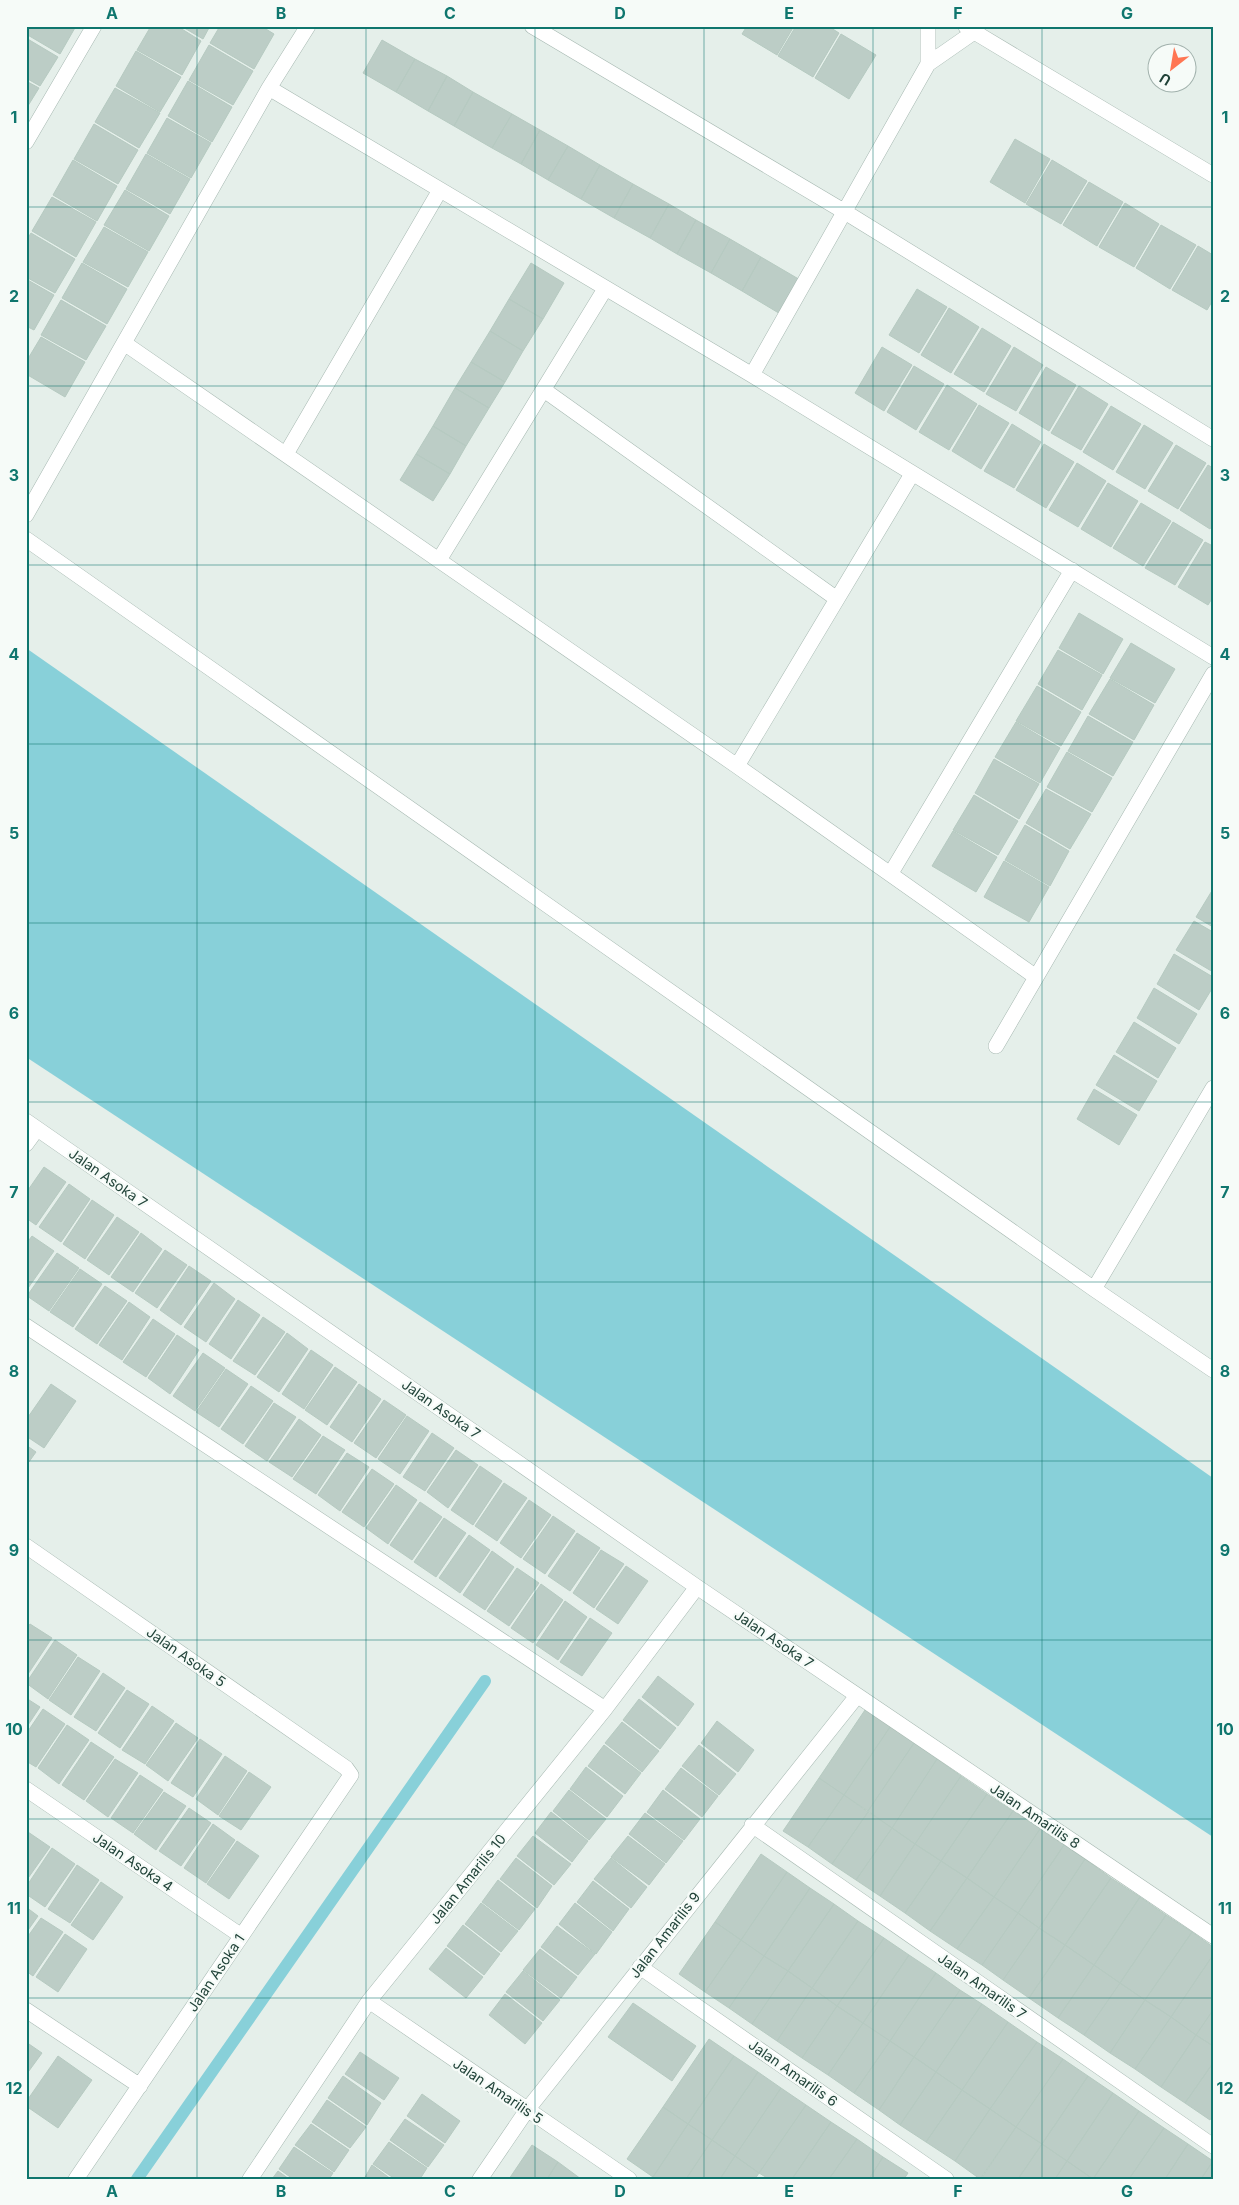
<svg xmlns="http://www.w3.org/2000/svg" width="1239" height="2205" font-family="Inter,sans-serif">
	<rect width="100%" height="100%" fill="#e5efea"/>
	<path fill="#88d0d9" d="M26,648L1213,1478V1837L26,1057Z"/>
	<g fill="none" stroke-linecap="round" stroke-linejoin="round">
		<path stroke="#88d0d9" stroke-width="12" d="M137,2179L485,1681"/>
	</g>
	<path fill="#bccdc6" stroke="#b6cac1" d="M26,26H76L60,54L26,34Z
		M151,26H177L201,41L182,75L137,50Z
		M181,26H210L203,39Z
		M220,26H261L274,34L254,69L210,43Z
		M747,26H794L777,55L742,34Z
		M796,26H828L839,33L813,77L778,56Z
		M841,34L876,55L849,99L815,78Z
		M26,38L58,57L40,86L26,78Z
		M382,40L415,59L396,92L363,73Z
		M209,45L253,71L233,105L189,80Z
		M136,51L181,77L160,112L116,86Z
		M415,59L447,76L428,111L396,92Z
		M447,76L473,92L454,126L428,111Z
		M26,81L39,88L26,109Z
		M188,81L232,107L212,142L168,116Z
		M115,88L160,113L139,148L95,122Z
		M473,92L512,114L492,148L454,126Z
		M512,114L540,130L521,164L492,148Z
		M167,118L211,143L191,178L147,153Z
		M94,124L138,150L118,184L74,159Z
		M540,130L568,146L548,180L521,164Z
		M1015,139L1050,159L1025,203L990,182Z
		M568,146L600,165L581,199L548,180Z
		M146,154L190,179L170,214L126,189Z
		M73,160L117,186L97,221L53,195Z
		M1052,160L1087,181L1061,224L1026,204Z
		M600,165L633,184L614,218L581,199Z
		M1089,182L1123,202L1097,246L1063,225Z
		M633,184L669,204L650,238L614,218Z
		M125,190L169,216L149,251L104,225Z
		M52,197L96,222L76,257L32,231Z
		M1125,203L1159,224L1134,267L1099,247Z
		M669,204L696,220L677,254L650,238Z
		M696,220L730,239L711,273L677,254Z
		M1161,225L1196,245L1170,289L1136,268Z
		M104,227L148,252L128,287L83,262Z
		M31,233L75,259L55,293L26,277V241Z
		M730,239L761,257L742,291L711,273Z
		M1198,246L1213,255V300L1207,310L1172,290Z
		M761,257L802,281L782,315L742,291Z
		M82,263L127,289L107,324L62,298Z
		M531,263L564,283L543,319L509,299Z
		M26,279L54,295L34,330L26,326Z
		M917,289L947,307L919,353L889,335Z
		M509,299L543,319L523,351L490,331Z
		M61,300L106,326L86,360L41,335Z
		M949,308L979,327L951,373L921,355Z
		M982,328L1011,346L984,392L954,374Z
		M490,331L523,351L505,382L471,362Z
		M41,337L85,362L65,397L26,374V362Z
		M882,347L912,365L884,411L855,393Z
		M1014,347L1043,365L1016,411L986,394Z
		M471,362L505,382L489,408L455,388Z
		M914,366L944,384L916,430L887,412Z
		M1046,367L1076,385L1049,431L1019,413Z
		M947,385L977,404L949,450L919,432Z
		M1079,386L1108,404L1081,450L1051,433Z
		M455,388L489,408L466,446L433,426Z
		M979,405L1009,423L981,469L952,451Z
		M1111,406L1141,424L1113,470L1083,452Z
		M1012,424L1041,442L1014,488L984,471Z
		M1144,425L1173,443L1145,489L1116,472Z
		M433,426L466,446L450,474L416,454Z
		M1044,444L1074,462L1046,508L1016,490Z
		M1176,445L1206,463L1178,509L1148,491Z
		M416,454L450,474L433,501L400,480Z
		M1077,463L1106,481L1078,527L1049,510Z
		M1208,465L1213,468V524L1210,529L1180,510Z
		M1108,483L1138,501L1111,547L1081,529Z
		M1141,503L1171,521L1143,566L1113,548Z
		M1173,522L1203,540L1175,585L1145,568Z
		M1205,542L1213,546V597L1208,605L1178,587Z
		M1079,613L1123,639L1103,674L1059,648Z
		M1131,643L1175,669L1155,703L1110,678Z
		M1058,650L1102,675L1082,710L1038,684Z
		M1110,679L1154,705L1134,740L1089,714Z
		M1037,686L1081,712L1061,746L1016,721Z
		M1088,716L1133,742L1113,776L1068,751Z
		M1016,722L1060,748L1040,783L995,757Z
		M1067,752L1112,778L1092,812L1047,787Z
		M994,759L1039,784L1019,819L975,793Z
		M1046,789L1091,814L1070,849L1026,823Z
		M974,795L1018,821L998,855L953,830Z
		M1025,825L1069,851L1050,886L1005,860Z
		M953,831L997,857L976,892L932,866Z
		M1004,861L1049,887L1029,922L984,897Z
		M1213,889V927L1196,917Z
		M1194,921L1213,932V972L1176,950Z
		M1174,954L1213,977V987L1199,1010L1157,984Z
		M1154,988L1197,1014L1179,1044L1137,1018Z
		M1134,1022L1176,1048L1158,1078L1116,1052Z
		M1114,1055L1157,1081L1139,1111L1096,1085Z
		M1094,1089L1137,1115L1119,1145L1077,1119Z
		M44,1167L66,1182L36,1225L26,1218V1193Z
		M69,1184L90,1199L61,1242L39,1227Z
		M92,1200L114,1215L85,1259L63,1244Z
		M117,1217L139,1232L109,1275L87,1260Z
		M141,1233L162,1249L133,1292L111,1277Z
		M32,1236L54,1251L26,1291V1244Z
		M165,1250L187,1265L157,1308L135,1293Z
		M57,1253L79,1268L49,1311L27,1296Z
		M189,1266L211,1281L181,1325L160,1310Z
		M80,1269L102,1284L73,1327L50,1312Z
		M214,1283L235,1299L206,1342L184,1327Z
		M105,1286L127,1301L97,1344L75,1329Z
		M238,1300L260,1315L231,1359L209,1344Z
		M129,1302L150,1317L122,1360L99,1345Z
		M263,1317L285,1332L255,1375L233,1361Z
		M153,1319L175,1334L146,1377L123,1362Z
		M287,1333L308,1349L279,1392L257,1377Z
		M177,1335L199,1350L170,1394L148,1378Z
		M311,1350L333,1365L304,1409L282,1394Z
		M203,1353L225,1368L195,1411L173,1396Z
		M335,1367L357,1382L327,1425L305,1410Z
		M226,1369L248,1384L219,1427L196,1412Z
		M51,1384L76,1401L44,1448L26,1436V1420Z
		M359,1384L381,1399L352,1442L330,1427Z
		M251,1386L273,1401L243,1444L221,1429Z
		M384,1400L406,1415L376,1458L354,1443Z
		M274,1403L296,1417L267,1461L245,1446Z
		M407,1416L429,1431L400,1474L378,1459Z
		M299,1419L321,1435L292,1477L269,1462Z
		M432,1433L454,1448L425,1491L403,1477Z
		M323,1436L345,1450L316,1494L293,1479Z
		M26,1445L36,1452L26,1466Z
		M456,1450L478,1465L448,1508L427,1492Z
		M347,1453L369,1467L340,1511L318,1495Z
		M480,1466L502,1481L473,1525L451,1510Z
		M372,1469L394,1484L364,1527L342,1512Z
		M504,1483L527,1498L497,1541L475,1526Z
		M396,1485L417,1500L388,1544L366,1528Z
		M529,1500L551,1515L521,1558L500,1543Z
		M420,1502L442,1517L412,1560L390,1545Z
		M553,1516L575,1531L545,1574L523,1559Z
		M444,1518L466,1533L436,1577L414,1562Z
		M577,1533L600,1548L570,1591L548,1576Z
		M469,1535L490,1550L460,1593L439,1578Z
		M601,1550L624,1564L594,1608L573,1593Z
		M492,1551L514,1567L485,1610L463,1595Z
		M626,1566L648,1581L618,1624L596,1609Z
		M517,1568L539,1583L509,1626L487,1611Z
		M541,1584L563,1600L533,1643L511,1628Z
		M565,1601L587,1617L558,1660L536,1645Z
		M590,1618L612,1633L582,1676L560,1662Z
		M30,1624L52,1638L26,1677V1629Z
		M55,1640L77,1655L48,1699L26,1683Z
		M78,1657L100,1671L71,1715L49,1700Z
		M103,1673L125,1688L96,1731L74,1717Z
		M658,1676L694,1704L678,1726L642,1697Z
		M127,1690L149,1704L120,1748L98,1733Z
		M26,1698L40,1707L26,1728Z
		M639,1699L676,1728L660,1749L623,1720Z
		M152,1706L174,1721L145,1764L122,1750Z
		M43,1709L65,1724L36,1767L26,1761V1734Z
		M865,1710L890,1727L844,1795L819,1778Z
		M717,1721L754,1750L738,1772L701,1743Z
		M622,1722L659,1751L642,1772L605,1743Z
		M176,1723L198,1738L168,1781L146,1765Z
		M67,1725L89,1740L59,1784L38,1768Z
		M890,1727L914,1743L868,1811L844,1795Z
		M200,1739L222,1754L193,1797L171,1783Z
		M91,1742L114,1757L84,1800L62,1785Z
		M914,1743L937,1759L892,1828L868,1811Z
		M604,1745L641,1773L625,1794L588,1766Z
		M699,1745L736,1774L719,1795L682,1766Z
		M225,1756L247,1771L218,1815L196,1799Z
		M115,1759L138,1773L108,1817L86,1801Z
		M937,1759L961,1776L915,1844L892,1828Z
		M586,1767L623,1796L607,1817L570,1789Z
		M681,1768L718,1796L702,1817L665,1789Z
		M249,1772L271,1787L241,1830L219,1816Z
		M140,1775L163,1790L133,1833L111,1818Z
		M961,1776L987,1794L941,1861L915,1844Z
		M819,1778L844,1795L808,1847L783,1831Z
		M569,1790L606,1819L589,1840L553,1811Z
		M663,1790L700,1819L684,1840L647,1812Z
		M164,1792L186,1806L156,1850L134,1834Z
		M987,1794L1013,1811L967,1878L941,1861Z
		M844,1795L868,1812L832,1864L808,1847Z
		M189,1808L211,1823L181,1866L159,1851Z
		M1013,1811L1040,1829L994,1897L967,1878Z
		M551,1812L588,1841L572,1862L535,1833Z
		M868,1812L892,1828L856,1880L832,1864Z
		M645,1813L683,1841L666,1863L629,1834Z
		M213,1824L235,1840L206,1883L184,1868Z
		M892,1828L915,1844L880,1896L856,1880Z
		M1040,1829L1064,1845L1018,1913L994,1897Z
		M28,1832L50,1847L26,1881V1834Z
		M533,1836L571,1864L554,1885L517,1856Z
		M628,1836L665,1864L649,1885L611,1857Z
		M237,1841L259,1856L229,1899L207,1884Z
		M915,1844L941,1861L905,1913L880,1896Z
		M1064,1845L1085,1859L1039,1928L1018,1913Z
		M52,1848L75,1864L45,1907L26,1894V1887Z
		M761,1854L787,1872L741,1940L715,1922Z
		M516,1858L552,1886L537,1908L500,1879Z
		M611,1858L647,1887L631,1908L594,1879Z
		M1085,1859L1111,1878L1065,1945L1039,1928Z
		M941,1861L967,1878L930,1931L905,1913Z
		M77,1865L99,1880L70,1923L48,1909Z
		M787,1872L810,1888L764,1956L741,1940Z
		M967,1878L994,1897L957,1949L930,1931Z
		M1111,1878L1140,1897L1094,1965L1065,1945Z
		M498,1880L535,1909L519,1930L482,1902Z
		M593,1881L629,1909L613,1931L577,1902Z
		M101,1882L123,1897L93,1940L71,1925Z
		M810,1888L834,1904L788,1971L764,1956Z
		M994,1897L1018,1913L982,1965L957,1949Z
		M1140,1897L1166,1915L1120,1983L1094,1965Z
		M481,1903L518,1931L501,1952L465,1924Z
		M575,1903L612,1932L596,1954L559,1924Z
		M834,1904L858,1921L812,1988L788,1971Z
		M26,1907L38,1916L26,1933Z
		M1018,1913L1039,1928L1003,1980L982,1965Z
		M1166,1915L1192,1932L1145,2000L1120,1983Z
		M41,1918L63,1932L33,1976L26,1971V1939Z
		M858,1921L884,1938L837,2006L812,1988Z
		M715,1922L741,1940L705,1992L679,1974Z
		M463,1925L500,1954L484,1975L447,1946Z
		M557,1926L595,1954L578,1975L541,1947Z
		M1039,1928L1065,1945L1029,1998L1003,1980Z
		M1192,1932L1213,1947V1955L1171,2017L1145,2000Z
		M65,1934L87,1949L58,1992L36,1977Z
		M884,1938L909,1955L863,2023L837,2006Z
		M741,1940L764,1956L729,2008L705,1992Z
		M1065,1945L1094,1965L1058,2018L1029,1998Z
		M446,1948L483,1977L466,1998L429,1969Z
		M540,1949L577,1977L561,1998L523,1970Z
		M909,1955L936,1973L890,2041L863,2023Z
		M1213,1955V2010L1196,2035L1171,2017Z
		M764,1956L788,1971L752,2024L729,2008Z
		M1094,1965L1120,1983L1084,2035L1058,2018Z
		M523,1971L560,2000L543,2021L506,1992Z
		M788,1971L812,1988L777,2041L752,2024Z
		M936,1973L960,1990L914,2057L890,2041Z
		M1120,1983L1145,2000L1110,2053L1084,2035Z
		M812,1988L837,2006L802,2058L777,2041Z
		M960,1990L982,2004L936,2072L914,2057Z
		M505,1994L542,2023L525,2044L489,2015Z
		M1145,2000L1171,2017L1135,2069L1110,2053Z
		M633,2003L696,2046L672,2081L608,2037Z
		M982,2004L1008,2022L962,2090L936,2072Z
		M837,2006L863,2023L828,2075L802,2058Z
		M1213,2010V2046L1196,2035Z
		M1171,2017L1196,2035L1161,2087L1135,2069Z
		M1008,2022L1037,2042L990,2109L962,2090Z
		M863,2023L890,2041L854,2093L828,2075Z
		M1196,2035L1213,2046V2063L1185,2103L1161,2087Z
		M709,2039L734,2056L688,2124L663,2107Z
		M890,2041L914,2057L879,2110L854,2093Z
		M26,2042L42,2053L26,2075Z
		M1037,2042L1063,2059L1016,2127L990,2109Z
		M360,2052L399,2078L384,2100L345,2074Z
		M58,2056L92,2080L58,2128L26,2106V2102Z
		M734,2056L758,2072L712,2140L688,2124Z
		M914,2057L936,2072L900,2125L879,2110Z
		M1063,2059L1088,2076L1042,2144L1016,2127Z
		M1213,2063V2115L1210,2120L1185,2103Z
		M758,2072L781,2088L735,2156L712,2140Z
		M936,2072L962,2090L926,2142L900,2125Z
		M343,2076L381,2103L367,2125L328,2098Z
		M1088,2076L1113,2093L1067,2161L1042,2144Z
		M781,2088L806,2105L759,2173L735,2156Z
		M962,2090L990,2109L955,2161L926,2142Z
		M1113,2093L1139,2111L1093,2179L1067,2161Z
		M422,2094L460,2121L445,2143L407,2116Z
		M327,2100L366,2127L350,2148L312,2122Z
		M806,2105L831,2122L792,2179H769L759,2173Z
		M663,2107L688,2124L653,2177L627,2159Z
		M990,2109L1016,2127L980,2179L955,2161Z
		M1139,2111L1164,2128L1129,2179H1093Z
		M405,2119L444,2145L428,2167L390,2140Z
		M831,2122L857,2139L829,2179H792Z
		M311,2124L349,2150L334,2172L295,2145Z
		M688,2124L712,2140L686,2179H656L653,2177Z
		M1016,2127L1042,2144L1018,2179H981Z
		M1164,2128L1188,2144L1165,2179H1129Z
		M857,2139L883,2157L869,2179H829Z
		M712,2140L735,2156L720,2179H686Z
		M389,2142L427,2168L420,2179H395L373,2164Z
		M1042,2144L1067,2161L1055,2179H1018Z
		M1188,2144L1213,2161L1201,2179H1165Z
		M532,2145L558,2162L547,2179H509Z
		M294,2147L333,2173L329,2179H293L279,2169Z
		M735,2156L759,2173L755,2179H720Z
		M883,2157L908,2173L904,2179H869Z
		M1067,2161L1093,2179H1055Z
		M1213,2161V2179H1201Z
		M558,2162L581,2179H547Z
		M372,2165L391,2179H364Z
		M278,2171L289,2179H272Z"/>
	<g fill="none" stroke-linecap="round" stroke-linejoin="round">
		<defs>
			<path id="minor" d="M532,26L845,212L1213,439
				M928,26V64
				M966,27L1213,175
				M269,88L752,375L1213,657
				M26,142L94,26
				M124,343L737,766L1036,977
				M752,375L928,64L974,32L978,26
				M544,390L837,599
				M286,454L440,190
				M26,515L269,88L308,26
				M26,539L1094,1289L1213,1370
				M439,560L605,289
				M737,766L912,474
				M891,873L1072,570
				M996,1046L1213,674
				M26,1121L697,1587L1213,1936
				M26,1144L37,1129
				M1094,1289L1213,1088
				M26,1326L605,1709
				M26,1546L346,1768L351,1775L76,2179
				M26,1789L240,1935
				M752,1825L1213,2146
				M640,1967L946,2179
				M369,2001L629,2179
				M26,2010L140,2086
				M250,2179L369,2001L605,1709L697,1587
				M480,2179L527,2110L857,1696"/>
		</defs>
		<use href="#minor" stroke="#a6b8b1" stroke-width="16"/>
		<use href="#minor" stroke="#fff" stroke-width="15"/>
	</g>
	<path fill="none" stroke="#0f766e" stroke-width="1" stroke-opacity="0.55" d="M197,26V2179M366,26V2179M535,26V2179M704,26V2179M873,26V2179M1042,26V2179M26,207H1213M26,386H1213M26,565H1213M26,744H1213M26,923H1213M26,1102H1213M26,1282H1213M26,1461H1213M26,1640H1213M26,1819H1213M26,1998H1213"/>
	<g text-anchor="middle" stroke-width="4.5" stroke-linejoin="round" paint-order="stroke">
		<g font-size="14" fill="#214339" stroke="#f6fbf8">
			<text transform="translate(108 1178) rotate(35)" y="5">Jalan Asoka 7</text>
			<text transform="translate(441 1409) rotate(35)" y="5">Jalan Asoka 7</text>
			<text transform="translate(774 1639) rotate(34)" y="5">Jalan Asoka 7</text>
			<text transform="translate(186 1657) rotate(35)" y="5">Jalan Asoka 5</text>
			<text transform="translate(1035 1816) rotate(34)" y="5">Jalan Amarilis 8</text>
			<text transform="translate(133 1862) rotate(34)" y="5">Jalan Asoka 4</text>
			<text transform="translate(468 1879) rotate(-51)" y="5">Jalan Amarilis 10</text>
			<text transform="translate(665 1935) rotate(-52)" y="5">Jalan Amarilis 9</text>
			<text transform="translate(216 1973) rotate(-56)" y="5">Jalan Asoka 1</text>
			<text transform="translate(982 1986) rotate(35)" y="5">Jalan Amarilis 7</text>
			<text transform="translate(793 2073) rotate(35)" y="5">Jalan Amarilis 6</text>
			<text transform="translate(498 2091) rotate(34)" y="5">Jalan Amarilis 5</text>
		</g>
	</g>
	<rect width="1239" height="2205" fill="none" stroke="#f6fbf8" stroke-width="55"/>
	<g transform="translate(1172 68) rotate(211)"><circle r="24" fill="#f6fbf8" stroke="#a1b1ac"/>
	<path d="M0-4L9 19L0 12L-9 19Z" fill="#ff7653"/>
	<text y="-8" font-size="14" font-weight="bold" text-anchor="middle" fill="#214339">U</text>
	</g>
	<rect x="28" y="28" width="1184" height="2150" fill="none" stroke="#0f766e" stroke-width="2"/>
	<g font-size="16" text-anchor="middle" font-weight="bold" fill="#0f766e">
		<text x="112" y="19">A</text>
		<text x="281" y="19">B</text>
		<text x="450" y="19">C</text>
		<text x="620" y="19">D</text>
		<text x="789" y="19">E</text>
		<text x="958" y="19">F</text>
		<text x="1127" y="19">G</text>
		<text x="14" y="123">1</text>
		<text x="1225" y="123">1</text>
		<text x="14" y="302">2</text>
		<text x="1225" y="302">2</text>
		<text x="14" y="481">3</text>
		<text x="1225" y="481">3</text>
		<text x="14" y="660">4</text>
		<text x="1225" y="660">4</text>
		<text x="14" y="839">5</text>
		<text x="1225" y="839">5</text>
		<text x="14" y="1019">6</text>
		<text x="1225" y="1019">6</text>
		<text x="14" y="1198">7</text>
		<text x="1225" y="1198">7</text>
		<text x="14" y="1377">8</text>
		<text x="1225" y="1377">8</text>
		<text x="14" y="1556">9</text>
		<text x="1225" y="1556">9</text>
		<text x="14" y="1735">10</text>
		<text x="1225" y="1735">10</text>
		<text x="14" y="1914">11</text>
		<text x="1225" y="1914">11</text>
		<text x="14" y="2094">12</text>
		<text x="1225" y="2094">12</text>
		<text x="112" y="2197">A</text>
		<text x="281" y="2197">B</text>
		<text x="450" y="2197">C</text>
		<text x="620" y="2197">D</text>
		<text x="789" y="2197">E</text>
		<text x="958" y="2197">F</text>
		<text x="1127" y="2197">G</text>
	</g>
</svg>
